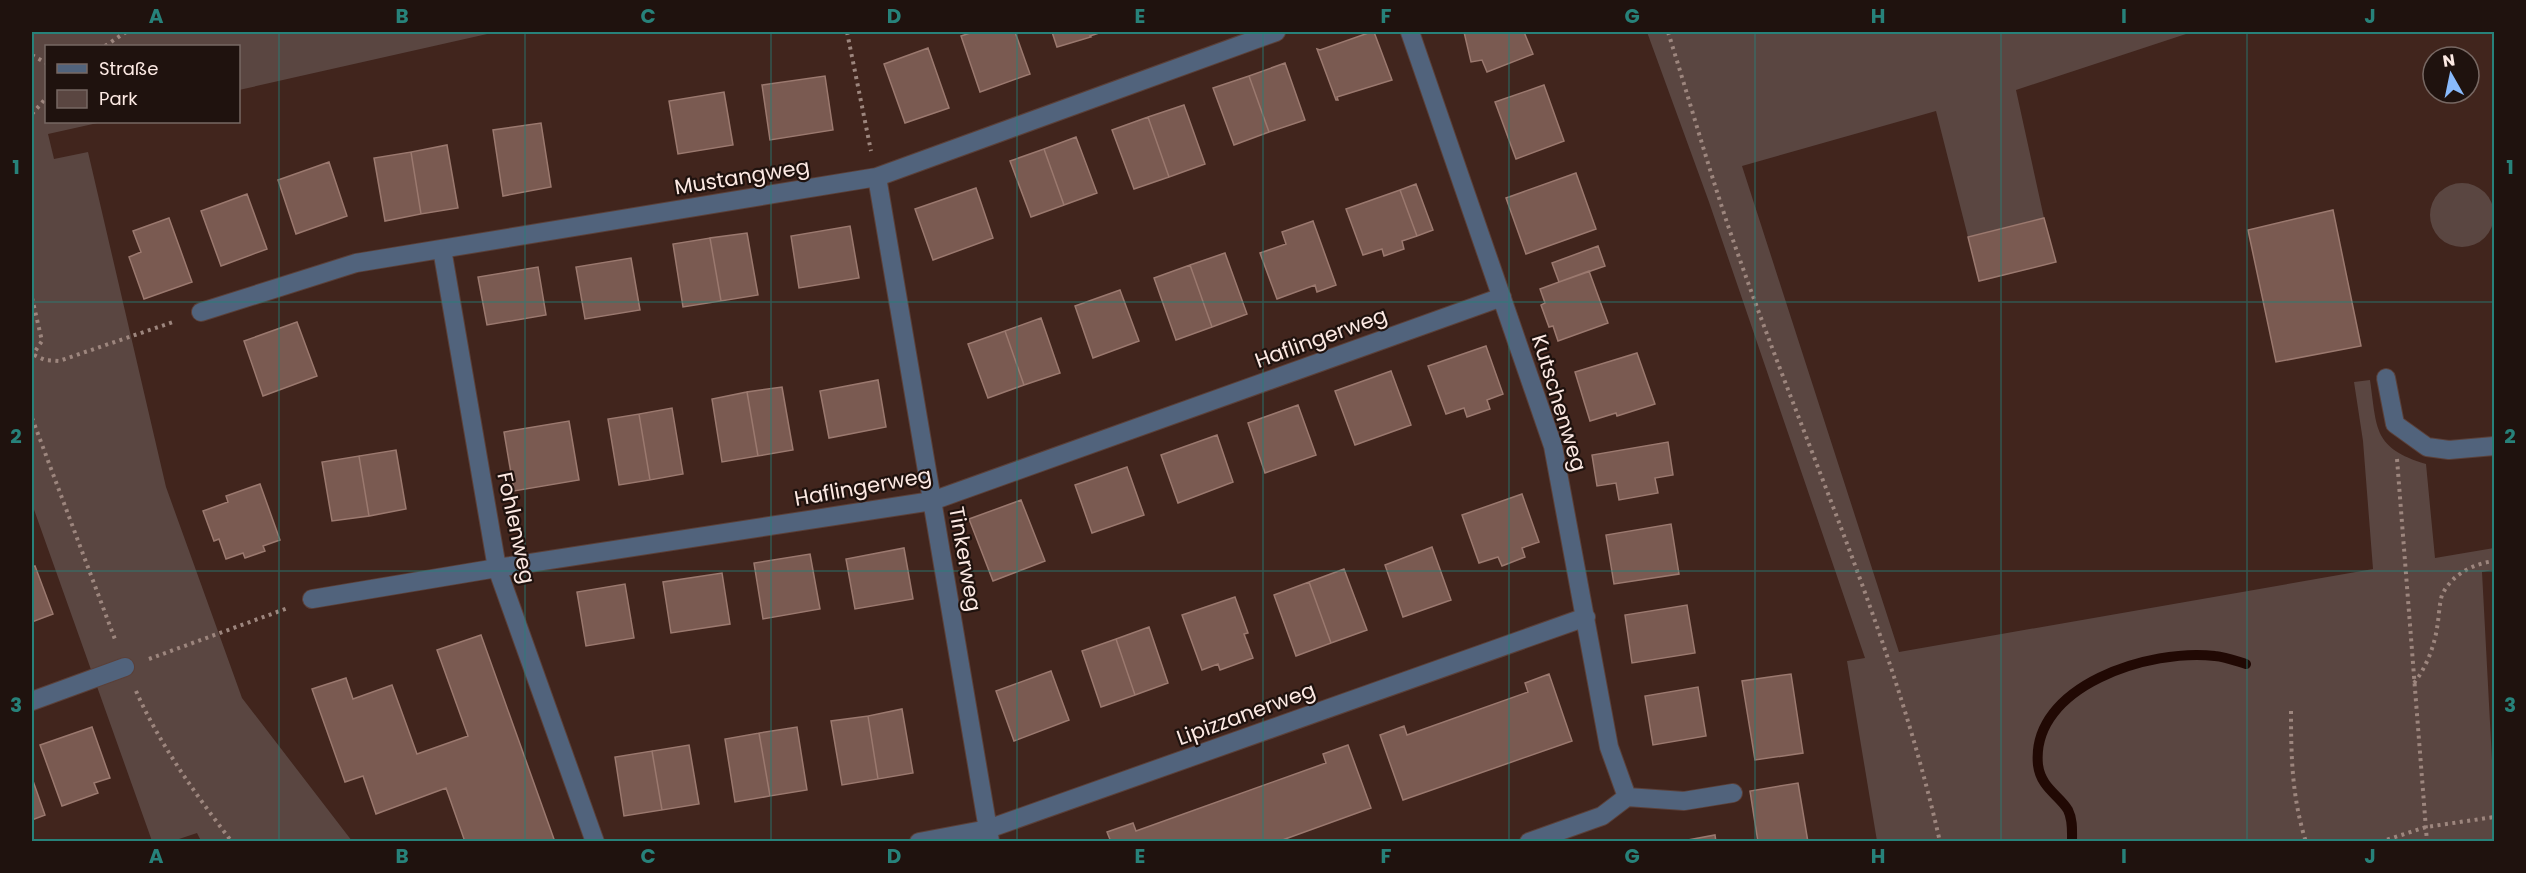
<svg xmlns="http://www.w3.org/2000/svg" width="2526" height="873" font-family="Poppins,sans-serif">
	<rect width="100%" height="100%" fill="#41251d"/>
	<path fill="#5a4641" d="M32,32H496L239,90L238,46H46V122H102L48,134L54,159L88,152L166,487L242,698L352,841H201L197,833L173,841H152L32,504V371L34,370L32,362Z
		M1647,32H2186V34L2016,90L2044,218L1968,237L1936,111L1742,166L1899,652L2373,569L2363,441L2354,382L2370,380C2377,429 2373,448 2426,464L2435,558L2494,548V570L2482,572L2494,798V841H1877L1847,661L1865,658L1709,202Z
		M2430 215a32 32 0 1 1 64 0a32 32 0 1 1-64 0Z"/>
	<g fill="none" stroke-linecap="round" stroke-linejoin="round">
		<path stroke="#210904" stroke-width="10" d="M2072,842C2072,831 2073,820 2068,810C2059,795 2041,788 2038,765C2030,685 2152,648 2215,656C2226,657 2236,661 2246,664"/>
	</g>
	<path fill="#7a5a51" stroke="#9b796f" stroke-width="1.5" d="M973,32H1015L1030,74L980,92L961,36Z
		M1052,32H1102L1090,36L1091,37L1057,47Z
		M1371,32H1374L1392,80L1337,97L1338,100H1336L1317,49L1320,50Z
		M1464,32H1524L1533,54L1487,72L1482,60L1471,62Z
		M928,48L949,108L905,123L884,64Z
		M1285,63L1305,120L1269,132L1249,76Z
		M825,76L833,130L770,140L762,85Z
		M1249,76L1269,132L1234,145L1213,88Z
		M1544,85L1564,141L1516,159L1495,102Z
		M724,92L733,145L678,154L669,101Z
		M1184,105L1205,164L1169,177L1148,117Z
		M1148,117L1169,177L1134,189L1112,130Z
		M541,123L551,187L503,196L493,130Z
		M1076,137L1097,193L1064,205L1044,149Z
		M447,145L458,208L421,214L411,152Z
		M1044,149L1064,205L1031,217L1010,161Z
		M411,152L421,214L385,221L374,158Z
		M329,162L347,216L296,234L278,180Z
		M1576,173L1596,229L1526,254L1506,198Z
		M1416,184L1433,230L1417,236L1400,190Z
		M976,188L993,238L933,260L915,209Z
		M1400,190L1417,236L1402,241L1404,249L1384,256L1382,249L1363,255L1346,209Z
		M247,194L267,249L221,266L201,211Z
		M2333,210L2361,346L2276,362L2248,230Z
		M169,218L192,282L144,299L129,257L141,252L133,231Z
		M2044,218L2056,262L1979,281L1968,237Z
		M1313,221L1336,285L1317,292L1315,285L1277,299L1260,253L1286,244L1282,232Z
		M850,226L859,278L799,288L791,236Z
		M747,233L758,295L721,301L710,238Z
		M710,238L721,301L683,307L673,244Z
		M1598,246L1605,266L1559,282L1552,263Z
		M1225,253L1247,314L1212,327L1190,265Z
		M631,258L640,310L585,319L576,267Z
		M1190,265L1212,327L1176,340L1154,278Z
		M538,267L546,315L487,325L478,277Z
		M1589,271L1608,323L1558,341L1553,326L1549,327L1541,305L1545,303L1540,289Z
		M1120,290L1139,341L1093,358L1075,306Z
		M1041,318L1060,373L1024,385L1005,331Z
		M297,322L317,376L263,396L244,341Z
		M1005,331L1024,385L988,398L968,344Z
		M1486,346L1503,394L1487,400L1490,409L1467,417L1464,408L1446,414L1428,366Z
		M1637,353L1655,404L1617,416L1616,413L1590,421L1575,372Z
		M1391,371L1411,425L1355,445L1335,391Z
		M878,380L886,427L829,438L820,391Z
		M782,387L793,450L758,456L747,392Z
		M747,392L758,456L722,462L712,399Z
		M1298,405L1316,455L1265,473L1248,423Z
		M672,408L683,474L650,480L639,414Z
		M639,414L650,480L619,485L608,419Z
		M569,421L579,480L514,491L504,432Z
		M1217,435L1233,482L1178,503L1161,455Z
		M1668,442L1673,475L1655,478L1658,493L1619,500L1616,483L1597,486L1592,455Z
		M396,450L406,509L369,516L359,456Z
		M359,456L369,516L332,521L322,462Z
		M1127,467L1144,515L1092,533L1075,485Z
		M260,484L280,540L263,546L265,551L245,558L243,553L226,559L219,539L214,541L203,511L228,502L226,496Z
		M1522,494L1539,542L1522,548L1525,557L1502,566L1498,557L1479,563L1462,515Z
		M1021,500L1045,561L993,581L969,519Z
		M1671,524L1679,574L1614,584L1606,535Z
		M1432,547L1451,600L1403,617L1385,565Z
		M904,548L913,599L855,609L846,559Z
		M810,554L820,609L763,619L754,563Z
		M35,566L53,614L32,622V567Z
		M1344,569L1367,630L1331,643L1309,582Z
		M722,573L730,624L671,633L663,582Z
		M1309,582L1331,643L1296,656L1274,595Z
		M625,584L634,638L586,646L577,592Z
		M1235,597L1248,633L1244,634L1253,658L1220,670L1218,664L1202,670L1182,615Z
		M1687,605L1695,653L1632,663L1625,615Z
		M1149,627L1168,683L1135,695L1116,639Z
		M481,635L555,842H457L464,839L446,788L376,814L363,776L345,782L312,689L346,678L353,699L392,685L417,754L468,736L437,650Z
		M1116,639L1135,695L1101,707L1082,651Z
		M1051,671L1069,720L1014,741L996,691Z
		M1549,674L1572,741L1403,800L1380,735L1404,726L1407,735L1528,692L1525,683Z
		M1791,674L1803,753L1755,760L1742,681Z
		M1698,687L1706,736L1653,745L1645,696Z
		M902,709L913,773L878,779L868,716Z
		M868,716L878,779L842,785L831,721Z
		M92,727L110,778L94,783L98,793L62,806L40,745Z
		M797,727L807,790L770,796L759,733Z
		M759,733L770,796L735,802L725,739Z
		M689,745L699,804L662,810L652,751Z
		M1348,745L1371,808L1277,842H1111L1107,832L1133,823L1136,831L1326,763L1323,754Z
		M652,751L662,810L624,816L615,757Z
		M32,778L45,815L32,820Z
		M1798,783L1808,842H1758L1750,791Z
		M1715,835L1716,842H1677Z"/>
	<g fill="none" stroke-linecap="round" stroke-linejoin="round">
		<defs>
			<path id="lane" d="M2386,378L2395,424L2427,447L2449,450L2494,446"/>
			<path id="street" d="M1410,32L1553,446L1609,747L1627,797L1684,801L1733,793
				M877,177L990,841
				M442,249L497,568L595,842
				M201,312L356,263L877,177L1276,32
				M312,599L497,568L932,501L1502,297
				M32,701L125,667
				M919,842L988,829L1586,617
				M1529,842L1602,816L1627,797"/>
		</defs>
		<use href="#lane" stroke="#5b4039" stroke-width="20"/>
		<use href="#street" stroke="#5b4039" stroke-width="20"/>
		<path stroke="#9d867e" stroke-width="4" stroke-dasharray="3 4.5" stroke-linecap="butt" d="M847,32L871,151
			M1668,32C1692,108 1713,185 1740,260C1808,453 1895,641 1940,842
			M105,46L126,32
			M32,55L46,63
			M32,114L46,98
			M32,298L42,341L32,356
			M34,355L45,360L59,361L176,321
			M32,418L116,642
			M2397,459L2427,842
			M149,659L288,608
			M2414,683C2426,668 2434,647 2437,628C2439,618 2439,605 2442,595C2452,574 2473,564 2494,561
			M136,691C160,745 196,795 232,842
			M2291,711C2291,757 2292,798 2306,842
			M2380,842L2426,827L2494,817"/>
		<use href="#lane" stroke="#51637c" stroke-width="18"/>
		<use href="#street" stroke="#51637c" stroke-width="18"/>
	</g>
	<path fill="none" stroke="#27827a" stroke-width="1.5" stroke-opacity="0.55" d="M279,32V842M525,32V842M771,32V842M1017,32V842M1263,32V842M1509,32V842M1755,32V842M2001,32V842M2247,32V842M32,302H2494M32,571H2494"/>
	<g text-anchor="middle" stroke-width="4.5" stroke-linejoin="round" paint-order="stroke">
		<g font-size="21" fill="#fce9e3" stroke="#1f120e">
			<text transform="translate(742 177) rotate(-9)" y="7">Mustangweg</text>
			<text transform="translate(1321 338) rotate(-20)" y="7">Haflingerweg</text>
			<text transform="translate(1559 403) rotate(73)" y="7">Kutschenweg</text>
			<text transform="translate(863 487) rotate(-10)" y="7">Haflingerweg</text>
			<text transform="translate(516 528) rotate(78)" y="7">Fohlenweg</text>
			<text transform="translate(965 559) rotate(80)" y="7">Tinkerweg</text>
			<text transform="translate(1246 714) rotate(-20)" y="7">Lipizzanerweg</text>
		</g>
	</g>
	<rect width="2526" height="873" fill="none" stroke="#1f120e" stroke-width="66"/>
	<rect x="45" y="45" width="195" height="78" fill="#1f120e" stroke="#776863" stroke-width="1.5"/>
	<rect x="57" y="64" width="30" height="9" fill="#51637c" stroke="#776863" stroke-width="1.5"/>
	<text x="99" y="75" font-size="18" fill="#fce9e3">Straße</text>
	<rect x="57" y="90" width="30" height="18" fill="#5a4641" stroke="#776863" stroke-width="1.5"/>
	<text x="99" y="105" font-size="18" fill="#fce9e3">Park</text>
	<g transform="translate(2451 75) rotate(351)"><circle r="28" fill="#1f120e" stroke="#776863" stroke-width="1.5"/>
	<path d="M0-4.5L10 22L0 15L-10 22Z" fill="#89bafc"/>
	<text y="-9" font-size="16" font-weight="bold" text-anchor="middle" fill="#fce9e3">N</text>
	</g>
	<rect x="33" y="33" width="2460" height="807" fill="none" stroke="#27827a" stroke-width="2"/>
	<g font-size="20" text-anchor="middle" font-weight="bold" fill="#27827a">
		<text x="156" y="23">A</text>
		<text x="402" y="23">B</text>
		<text x="648" y="23">C</text>
		<text x="894" y="23">D</text>
		<text x="1140" y="23">E</text>
		<text x="1386" y="23">F</text>
		<text x="1632" y="23">G</text>
		<text x="1878" y="23">H</text>
		<text x="2124" y="23">I</text>
		<text x="2370" y="23">J</text>
		<text x="16" y="174">1</text>
		<text x="2510" y="174">1</text>
		<text x="16" y="443">2</text>
		<text x="2510" y="443">2</text>
		<text x="16" y="712">3</text>
		<text x="2510" y="712">3</text>
		<text x="156" y="863">A</text>
		<text x="402" y="863">B</text>
		<text x="648" y="863">C</text>
		<text x="894" y="863">D</text>
		<text x="1140" y="863">E</text>
		<text x="1386" y="863">F</text>
		<text x="1632" y="863">G</text>
		<text x="1878" y="863">H</text>
		<text x="2124" y="863">I</text>
		<text x="2370" y="863">J</text>
	</g>
</svg>
